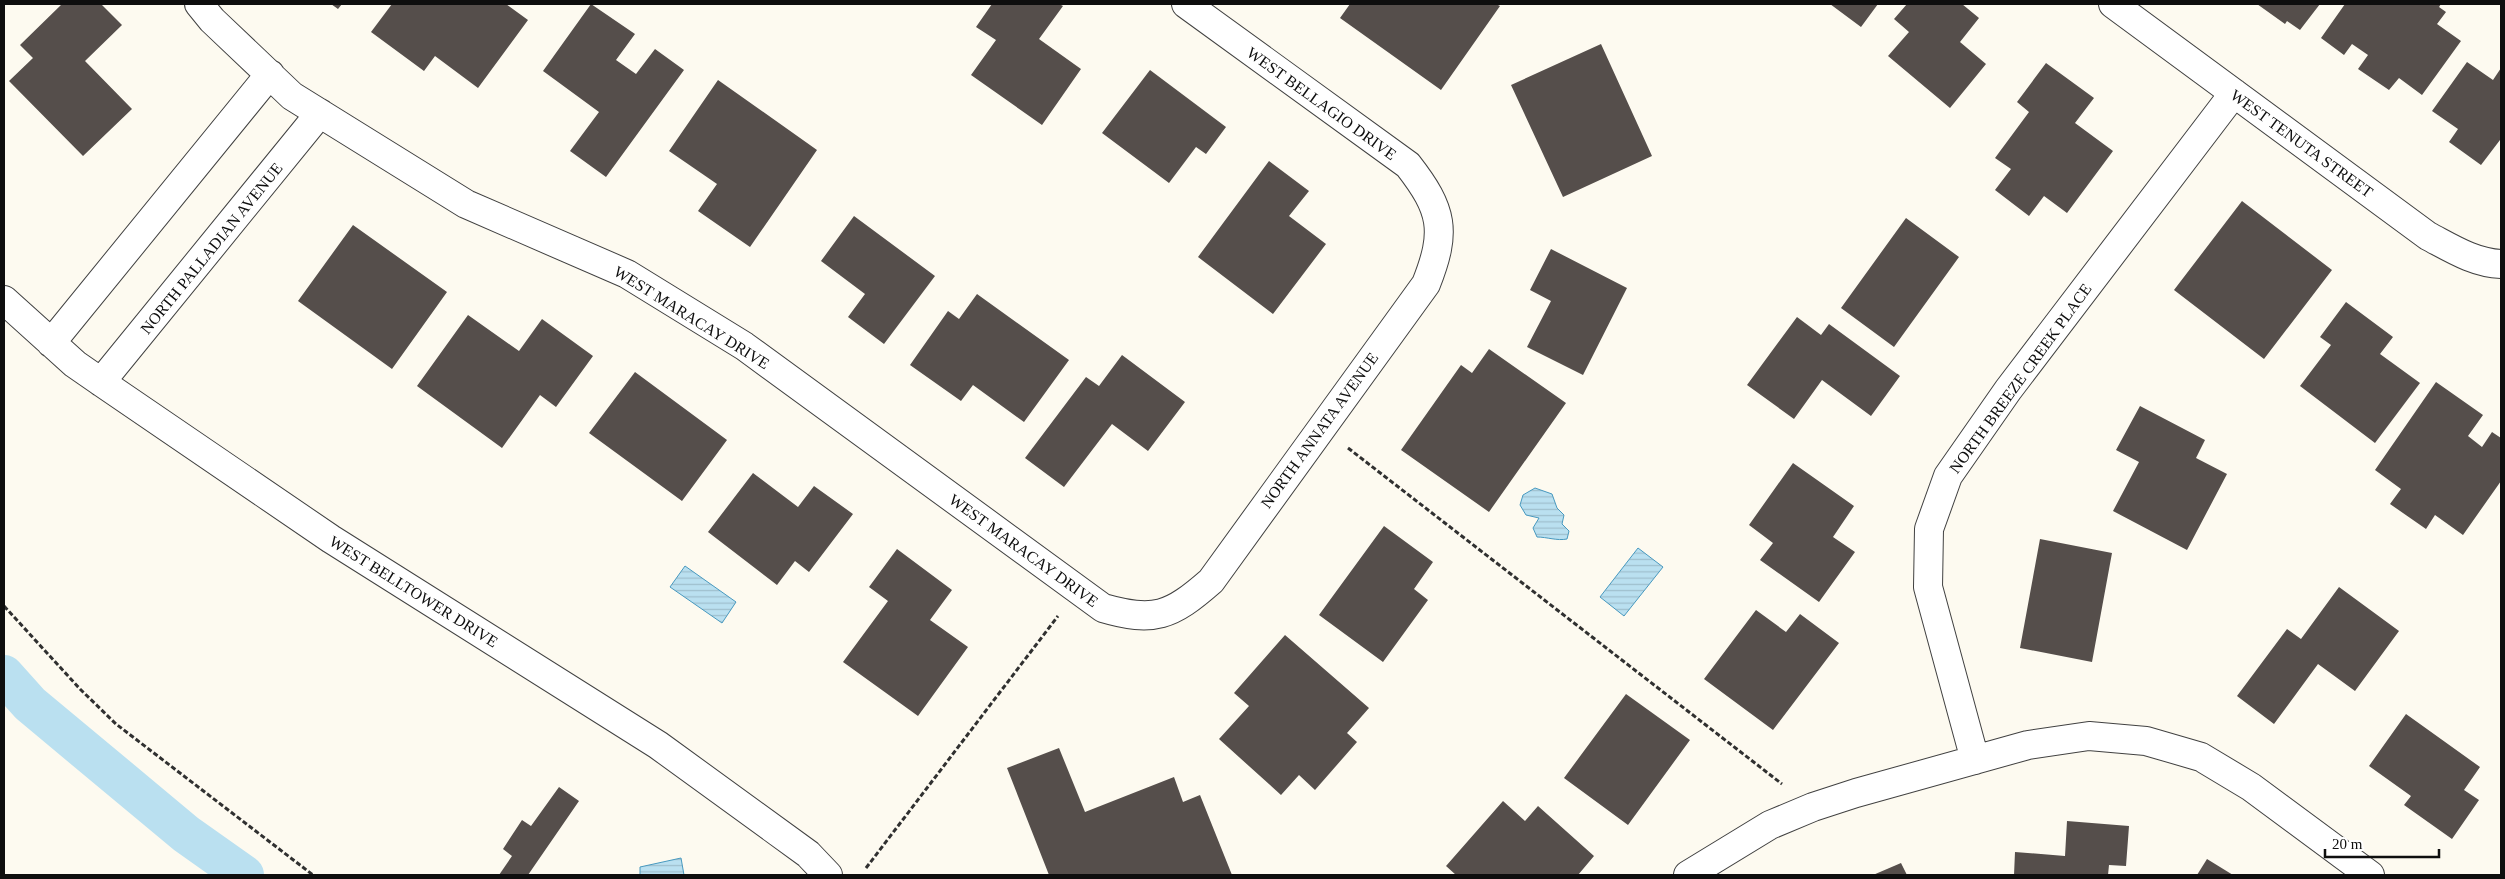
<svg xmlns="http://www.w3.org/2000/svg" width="2505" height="879" font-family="Georgia,serif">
	<defs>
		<pattern id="water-rules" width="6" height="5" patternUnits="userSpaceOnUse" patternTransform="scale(1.25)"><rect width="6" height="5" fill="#bae0f0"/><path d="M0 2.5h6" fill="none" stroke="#9fbfcd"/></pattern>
	</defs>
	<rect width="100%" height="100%" fill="#fdfaf0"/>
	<path fill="url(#water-rules)" stroke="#4899bf" d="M1535,488L1552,494L1557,508L1564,515L1562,524L1569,531L1567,539C1557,541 1547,537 1537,537L1533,528L1539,518L1526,515L1520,505L1523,495Z
		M1638,548L1663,567L1624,616L1600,597Z
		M685,566L736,602L722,623L670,587Z
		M681,858L684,875H640V867Z"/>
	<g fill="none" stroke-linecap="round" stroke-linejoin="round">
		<path stroke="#bae0f0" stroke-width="40" d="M4,675L30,704L186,834L244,875"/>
	</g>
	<path fill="#554e4b" d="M62,4H101L122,25L85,61L132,109L83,156L9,81L33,58L20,45Z
		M331,4H342L338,9Z
		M392,4H506L528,20L478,88L435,56L424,71L371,32Z
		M591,4L635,34L616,60L636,74L655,49L684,70L606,177L570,151L599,112L543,71Z
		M992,4H1059L1063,6L1039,39L1081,69L1042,125L971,75L996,40L976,27Z
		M1350,4H1496L1500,6L1441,90L1340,18Z
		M1830,4H1878L1861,27Z
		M1907,4H1962L1979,18L1960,42L1986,64L1950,108L1888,56L1909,32L1894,19Z
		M2257,4H2320L2300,30L2287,21L2285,24Z
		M2345,4H2441L2439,7L2446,12L2437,24L2461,41L2422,95L2399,78L2389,90L2358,69L2368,55L2352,44L2344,55L2321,38Z
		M1601,44L1652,156L1563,197L1511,85Z
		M2467,62L2493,80L2501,68V141L2500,140L2481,165L2449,142L2458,129L2432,111Z
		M2046,63L2094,98L2075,123L2113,151L2067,213L2044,196L2029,216L1995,190L2011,169L1995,158L2029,112L2017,102Z
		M1150,70L1226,127L1206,154L1196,147L1169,183L1102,133Z
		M718,80L817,150L750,247L698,211L717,184L669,151Z
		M1269,161L1309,191L1289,216L1326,244L1273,314L1198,257Z
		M2242,201L2332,270L2264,359L2174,290Z
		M854,216L935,276L884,344L848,317L865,294L821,261Z
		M1906,218L1959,257L1894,347L1841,308Z
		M353,225L447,292L392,369L298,301Z
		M1551,249L1627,288L1583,375L1527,347L1551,301L1530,290Z
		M977,294L1069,360L1024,422L973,385L961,401L910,365L948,311L959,319Z
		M2346,302L2393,337L2380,354L2420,383L2375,443L2300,386L2331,345L2320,337Z
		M468,315L519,351L542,319L593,356L556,407L540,395L502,448L417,386Z
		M1797,317L1821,335L1829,324L1900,376L1871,416L1822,380L1794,419L1747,385Z
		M1489,349L1566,403L1489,512L1401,450L1461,365L1472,373Z
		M1122,355L1185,402L1148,451L1112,424L1064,487L1025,458L1086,377L1099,386Z
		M635,372L727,440L682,501L589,433Z
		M2436,382L2483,415L2468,436L2482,447L2492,432L2501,438V481L2463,535L2435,515L2426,529L2390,504L2401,489L2375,470Z
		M2140,406L2205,440L2196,458L2227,474L2187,550L2113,511L2139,462L2116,450Z
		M1793,463L1854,506L1833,537L1855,552L1819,602L1760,560L1773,543L1749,525Z
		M753,473L798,507L814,486L853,514L809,572L795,561L777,585L708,532Z
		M1384,526L1433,562L1414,589L1428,600L1383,662L1319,615Z
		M2040,539L2112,553L2092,662L2020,648Z
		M897,549L952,590L930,620L968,647L918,716L843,662L888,601L869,587Z
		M2339,587L2399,631L2355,691L2318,664L2274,724L2237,696L2287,629L2301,639Z
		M1756,610L1786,632L1800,614L1839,643L1773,730L1704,679Z
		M1285,635L1369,708L1347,733L1357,742L1315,790L1299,775L1281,795L1219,739L1249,706L1234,693Z
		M1626,694L1690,740L1628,825L1564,778Z
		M2406,714L2480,767L2464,790L2479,800L2452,839L2404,805L2411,796L2369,766Z
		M1059,748L1085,812L1174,777L1183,802L1200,795L1232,875H1049L1007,768Z
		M559,787L579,801L528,875H499L512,856L503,849L522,820L531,826Z
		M1503,801L1525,821L1538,806L1594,856L1578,875H1456L1446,866Z
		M2067,821L2129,826L2126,866L2109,865L2108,875H2014L2015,852L2065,856Z
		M2207,859L2233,875H2197Z
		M1901,863L1907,875H1873Z"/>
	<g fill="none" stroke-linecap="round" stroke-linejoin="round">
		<defs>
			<path id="minor" d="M199,4L212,20L292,96L466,204L627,274L744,346L1103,608C1154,623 1171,616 1211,581L1426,284C1447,231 1443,210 1408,165L1186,4
				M2113,4L2428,236C2451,248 2474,263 2501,264
				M4,300L75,364L101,382L331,539L658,745L808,854L828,875
				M51,343L270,74
				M101,382L320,113
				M1975,760L1928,587L1929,529L1948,476L2008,390L2234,93
				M1688,875L1770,825L1813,807L1856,793L2028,745L2089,736L2146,741L2201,757L2251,787L2370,875"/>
		</defs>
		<use href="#minor" stroke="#414141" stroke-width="30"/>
		<path stroke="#303030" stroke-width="3" stroke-dasharray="5 2.5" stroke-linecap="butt" d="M1348,448L1782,784
			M4,606L80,689L116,724L313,875
			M866,868L1058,616"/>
		<use href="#minor" stroke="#fff" stroke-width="28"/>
	</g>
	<g text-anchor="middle" stroke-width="5" stroke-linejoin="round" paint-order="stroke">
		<g font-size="16" fill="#0e0e0e" stroke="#fff">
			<text transform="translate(1322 103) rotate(36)" y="6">WEST BELLAGIO DRIVE</text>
			<text transform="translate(2302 143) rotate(36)" y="6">WEST TENUTA STREET</text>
			<text transform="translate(211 248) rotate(-51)" y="6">NORTH PALLADIAN AVENUE</text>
			<text transform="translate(692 317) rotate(32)" y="6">WEST MARACAY DRIVE</text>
			<text transform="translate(2020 378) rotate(-54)" y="6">NORTH BREEZE CREEK PLACE</text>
			<text transform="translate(1319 430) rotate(-54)" y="6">NORTH ANNATA AVENUE</text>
			<text transform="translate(1024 550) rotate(36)" y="6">WEST MARACAY DRIVE</text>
			<text transform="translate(414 591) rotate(32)" y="6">WEST BELLTOWER DRIVE</text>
		</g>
	</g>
	<rect width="2505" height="879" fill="none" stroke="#0e0e0e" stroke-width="10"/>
	<path d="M2325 849v8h114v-8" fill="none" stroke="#0e0e0e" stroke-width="2.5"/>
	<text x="2332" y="849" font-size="15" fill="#0e0e0e" stroke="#ffffff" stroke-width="4" paint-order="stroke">20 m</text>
</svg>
